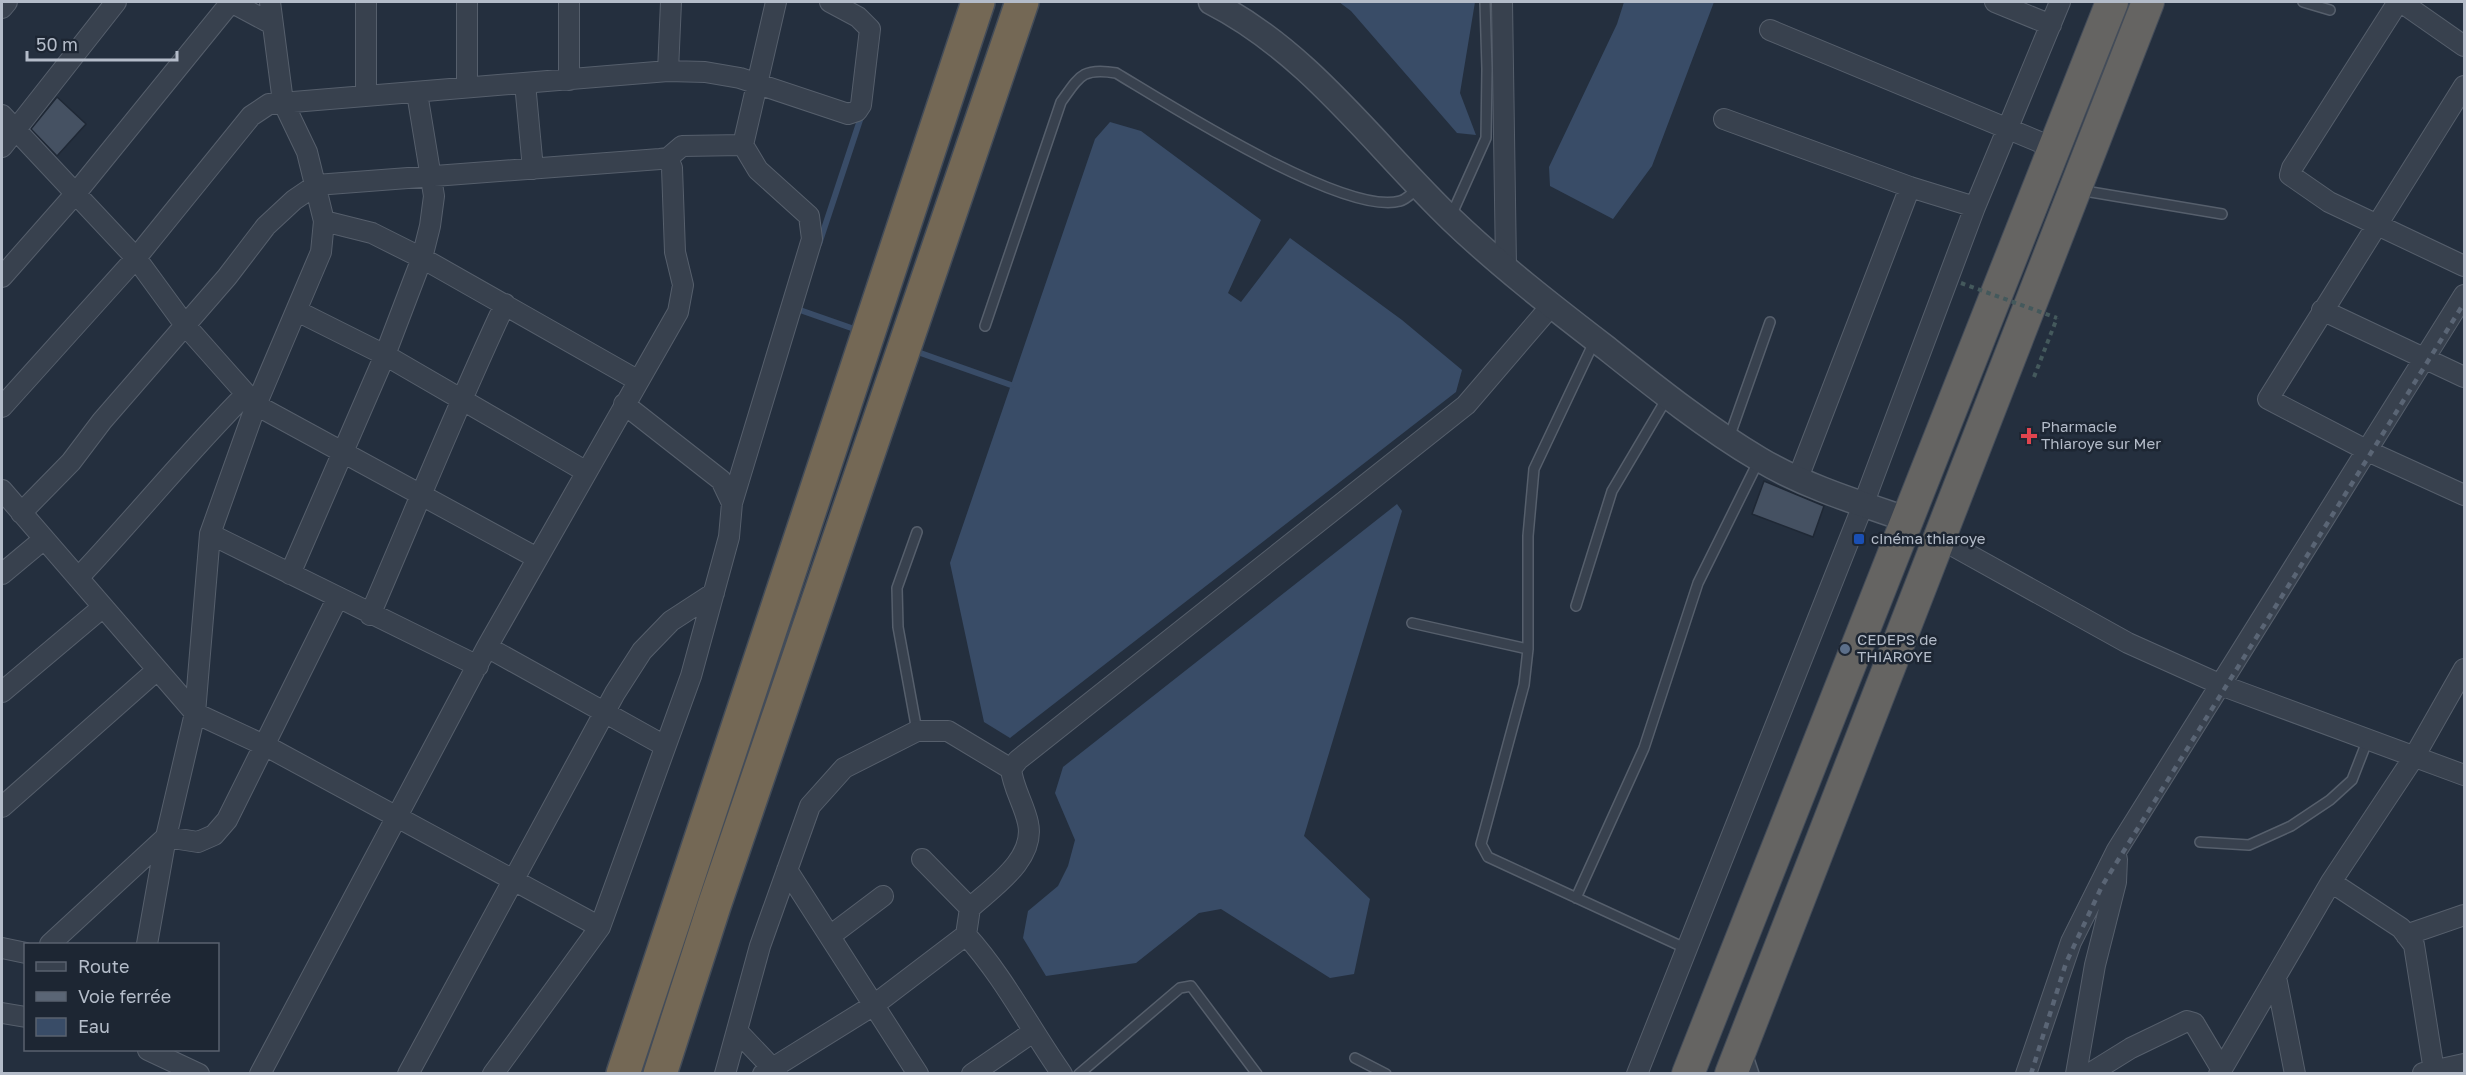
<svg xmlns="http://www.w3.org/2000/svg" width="2466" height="1075" font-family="'Golos Text',sans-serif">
	<rect width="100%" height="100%" fill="#242f3e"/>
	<path fill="#394c67" d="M1339,2H1475L1460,93L1476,135L1457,133L1351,11Z
		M1624,2H1714L1652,166L1613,219L1550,186L1549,167L1617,24Z
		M1110,122L1141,131L1261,220L1228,293L1241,302L1290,238L1402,320L1462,370L1456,392L1010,738L984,722L950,563L1095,139Z
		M1397,504L1402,511L1304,836L1370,899L1354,974L1330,978L1221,909L1199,913L1136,963L1046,976L1023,938L1028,911L1058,886L1068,866L1075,840L1055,793L1063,767Z"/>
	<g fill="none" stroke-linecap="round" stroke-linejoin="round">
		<path stroke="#394c67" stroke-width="6" d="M819,244L862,114
			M799,305L797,309L860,331
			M912,350L1011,385"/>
	</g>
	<path fill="#455162" stroke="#1f2835" stroke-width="1.5" d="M57,97L86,124L57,156L31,129Z
		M1764,481L1824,506L1813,537L1752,514Z"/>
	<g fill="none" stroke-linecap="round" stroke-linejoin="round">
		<defs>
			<path id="service" d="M2303,2L2330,10
				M2079,190L2222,214
				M1451,216L1486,138L1487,69L1485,2
				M985,326L1061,102C1079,77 1082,67 1116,73C1168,104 1345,217 1400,201C1406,200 1413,192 1418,188
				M1595,340L1534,469L1528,536V649L1524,685L1481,844L1488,857L1685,948
				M1729,438L1770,322
				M1576,606L1612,491L1667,398
				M1412,623L1528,649
				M917,731L898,627L897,588L917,532
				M2200,842L2249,845L2291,826L2330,800L2352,780L2368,739
				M1576,898L1644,748L1698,583L1759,460
				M1748,1056L1754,1074
				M1355,1058L1386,1074
				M1079,1074L1180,988L1191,986L1257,1074"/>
			<path id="minor" d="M231,2L272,24
				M366,2V94
				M467,2V87
				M1502,2L1506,266
				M1995,2L2051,25
				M2398,2L2292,168L2290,175L2329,202L2464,266
				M2401,2L2464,46
				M2,8L7,2
				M1770,30L2054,148
				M668,71L671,2
				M569,80V2
				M525,83L533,169
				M2464,86L2268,399L2372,453L2464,495
				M2,115L136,258L185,325L256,405L537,558
				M1724,119L1910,187L1975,207
				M2,147L116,2
				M324,221L372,233L422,258L637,380
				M2,277L76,193L231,2
				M2322,310L2464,377
				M297,311L385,355L585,471
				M2,407L136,258L251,116L269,104L668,71L705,72L740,78L848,114L857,111L861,105L870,29L858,17L830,2
				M1798,478L1910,187
				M2,490L195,713L266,746L600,927
				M732,503L812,239L809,216L758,170L743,145L776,2
				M21,513L71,462L102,421L227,277L266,226L294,200L316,185L660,159L668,158L682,146L743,145
				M210,534L478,666
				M1937,537L2128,643L2226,687L2464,775
				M2,574L44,539
				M290,574L385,355L422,258L430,226L434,196L417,93
				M78,578C135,518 187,453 246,394
				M370,615C415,511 457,406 505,304
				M487,647L665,746
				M2,692L103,607
				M2,807L157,670
				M922,859L970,908
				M787,870L918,1074
				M2331,882L2401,928L2414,945L2434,1071
				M2406,935L2464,915
				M830,936L883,896
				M50,944L166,837L198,842L214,835L227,820L338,597
				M147,944L166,837L195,713L210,534L256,405L321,252L324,221L307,152L283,102L270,2
				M2,948L26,953
				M2276,977L2295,1074
				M2,1013L26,1017
				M737,1031L778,1074
				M148,1050L199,1074
				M2423,1073L2464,1064
				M260,1074L487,647L678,312L683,285L675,252L672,168L668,158
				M408,1074L615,693L642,651L671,621L714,593
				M493,1074L600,927L691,676L729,537L732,503L721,480L624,404
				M725,1074L760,946L810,806L844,768L917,731H948L1011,769
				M763,1074L874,1005L966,935
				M972,1074L1033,1032
				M1062,1074C1029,1027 1004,977 966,935L970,908C993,887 1036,859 1028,823C1024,804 1013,788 1011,769L1018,760L1466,405L1551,306
				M1637,1074L1863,505L1975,207L2060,2
				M2026,1074L2071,942L2117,850L2464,295
				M2076,1074L2095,965L2116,882L2117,859
				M2089,1074L2131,1048L2187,1021L2194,1023L2222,1070
				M2219,1074L2331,882L2414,757L2464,669"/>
			<path id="tertiary" d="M1211,2C1309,52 1374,145 1452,220C1499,265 1553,307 1605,347C1654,386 1705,427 1759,459C1804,486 1856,502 1906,519"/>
			<path id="trunk" d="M1688,1074L2112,2
				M1731,1074L2148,2"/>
			<path id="motorway" d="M623,1074L978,2
				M660,1074L714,906L1022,2"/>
		</defs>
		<use href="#service" stroke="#565f6c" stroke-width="12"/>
		<use href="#minor" stroke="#565f6c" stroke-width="22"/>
		<use href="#tertiary" stroke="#565f6c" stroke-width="27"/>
		<use href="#trunk" stroke="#434c59" stroke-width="34"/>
		<use href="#motorway" stroke="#434c59" stroke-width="36"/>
		<path stroke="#44595c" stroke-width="4" stroke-dasharray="4.5 4.5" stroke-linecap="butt" d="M2034,377L2057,318"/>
		<use href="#service" stroke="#38414e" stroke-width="9"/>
		<use href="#minor" stroke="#38414e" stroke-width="20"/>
		<use href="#tertiary" stroke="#38414e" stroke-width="24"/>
		<use href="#trunk" stroke="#656462" stroke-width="32"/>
		<use href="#motorway" stroke="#746855" stroke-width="33"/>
		<path stroke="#5a6575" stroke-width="4.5" stroke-dasharray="6 6" stroke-linecap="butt" d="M2031,1074L2066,963L2102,886L2464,303"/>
		<path stroke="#44595c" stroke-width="4" stroke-dasharray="4.5 4.5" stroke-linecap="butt" d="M1961,283L2057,318"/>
	</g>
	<path fill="#e0444e" stroke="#1d2633" stroke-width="2" d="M2026 427h6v6h6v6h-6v6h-6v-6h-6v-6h6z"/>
	<rect fill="#1a4fb4" stroke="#1d2633" stroke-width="2" x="1853" y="533" width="12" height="12" rx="3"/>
	<circle fill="#5c6f8a" stroke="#1d2633" stroke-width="2" cx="1845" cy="649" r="6"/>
	<g text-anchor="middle" stroke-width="5" stroke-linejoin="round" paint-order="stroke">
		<g font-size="15" fill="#b4bcc9" stroke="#1d2633" text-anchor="start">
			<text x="2041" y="432">Pharmacie<tspan x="2041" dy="17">Thiaroye sur Mer</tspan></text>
			<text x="1871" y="544">cinéma thiaroye</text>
			<text x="1857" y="645">CEDEPS de<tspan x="1857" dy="17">THIAROYE</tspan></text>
		</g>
	</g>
	<rect width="2466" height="1075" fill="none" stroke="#b4bcc9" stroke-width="6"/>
	<rect x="24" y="943" width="195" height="108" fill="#1d2633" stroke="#59626f" stroke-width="1.5"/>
	<rect x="36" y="962" width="30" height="9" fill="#38414e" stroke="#59626f" stroke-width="1.5"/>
	<text x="78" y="973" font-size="18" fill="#b4bcc9">Route</text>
	<rect x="36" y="992" width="30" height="9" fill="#5a6575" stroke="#59626f" stroke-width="1.5"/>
	<text x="78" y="1003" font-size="18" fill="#b4bcc9">Voie ferrée</text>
	<rect x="36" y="1018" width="30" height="18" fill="#394c67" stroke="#59626f" stroke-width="1.5"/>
	<text x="78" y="1033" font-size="18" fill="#b4bcc9">Eau</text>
	<path d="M27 51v9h150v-9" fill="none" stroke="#b4bcc9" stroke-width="3"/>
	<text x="36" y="51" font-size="18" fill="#b4bcc9" stroke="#1d2633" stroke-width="4.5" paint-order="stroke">50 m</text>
</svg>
